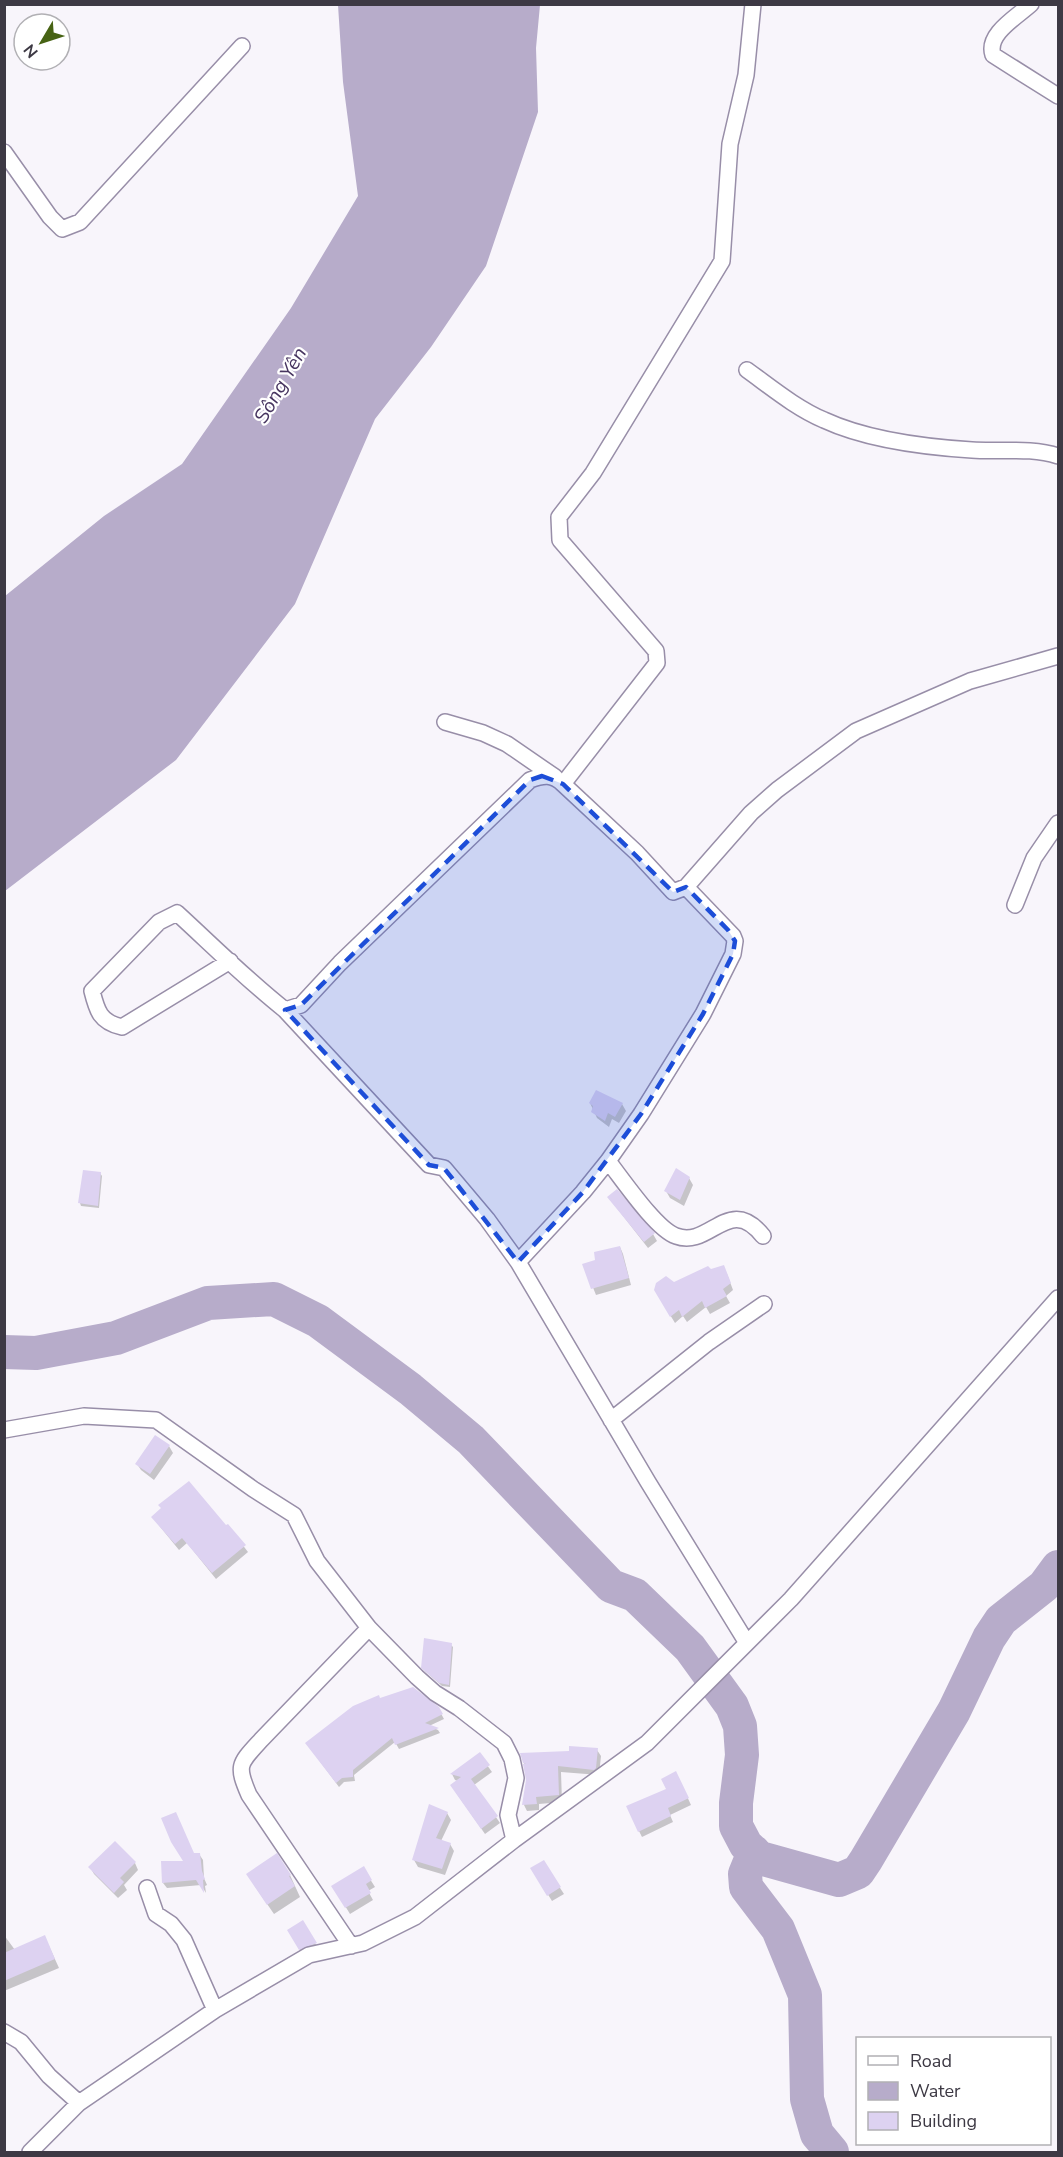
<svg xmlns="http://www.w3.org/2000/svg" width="1063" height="2157" font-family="'Nunito Sans',sans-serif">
	<rect width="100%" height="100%" fill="#f8f5fb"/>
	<path fill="#b7acca" d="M338,5H540L536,48L538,112L486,266L431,347L375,419L295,604L176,760L5,891V596L104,516L182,464L291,308L358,196L343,82Z"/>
	<path fill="#0003" d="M590,1103L622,1104L626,1111L619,1123L612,1119L609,1127L597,1118Z
		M100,1173L102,1176L99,1208L81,1206L80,1203Z
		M689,1178L693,1185L684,1206L670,1198L666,1191Z
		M609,1198L653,1234L657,1241L648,1248Z
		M620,1247L623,1254L631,1285L596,1295L584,1265L597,1261Z
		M710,1271L727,1274L733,1290L726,1296L730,1303L710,1314L706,1307L687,1322L683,1316L675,1323L655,1290Z
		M169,1446L173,1453L154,1480L141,1470L137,1464Z
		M157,1523L226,1527L228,1526L248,1552L216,1579L187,1543L179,1550Z
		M451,1645L453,1647L450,1687L442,1686L425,1671Z
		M380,1700L438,1708L444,1719L429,1726L438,1730L440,1733L399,1749L395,1742L354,1775L355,1781L344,1782L339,1787L310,1748Z
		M597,1750L601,1756L599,1775L561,1772L562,1802L539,1804V1810L527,1811L524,1805L527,1780L524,1762Z
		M479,1754L492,1772L474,1785L500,1823L485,1834L455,1791L458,1781L455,1780L452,1774Z
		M679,1779L691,1805L670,1815L673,1822L642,1837L639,1831L668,1789Z
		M447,1813L451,1820L441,1841L450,1844L454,1851L445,1875L418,1867L414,1860Z
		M199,1854L203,1860L204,1878L207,1885L205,1886L206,1893L201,1885L167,1888L163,1883L194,1855Z
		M543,1862L564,1894L552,1901L532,1869Z
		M135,1863L138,1870L124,1885L127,1890L118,1898L94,1874L90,1867Z
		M363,1868L375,1887L368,1891L373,1900L350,1914L333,1886Z
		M290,1875L300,1897L274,1914L254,1885Z
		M303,1922L319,1950L304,1956L289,1930Z
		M4,1935L15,1950L49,1946L59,1968L4,1991Z"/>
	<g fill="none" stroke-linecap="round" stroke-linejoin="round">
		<path stroke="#b7acca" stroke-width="34" d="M4,1352L36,1353L116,1338L208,1303L274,1299L318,1321L410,1389L471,1440L611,1586L635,1595L690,1648L732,1706L740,1726L742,1755L736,1803V1826L746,1845L760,1858L839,1880L858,1872L866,1860L954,1711L989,1638L1001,1620L1044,1586L1058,1567
			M754,1852L745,1874L746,1887L778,1929L805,1995L807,2099L817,2134L832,2152"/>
	</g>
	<path fill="#ddd2f1" d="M596,1090L623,1103L615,1117L608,1113L605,1121L591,1112L593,1106L589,1103Z
		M676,1168L690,1177L680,1200L664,1191Z
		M83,1170L101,1172L98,1206L78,1203Z
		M617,1189L655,1233L644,1242L607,1197Z
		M620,1246L629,1278L591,1289L582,1264L595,1260L594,1252Z
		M724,1265L731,1283L723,1289L727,1296L705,1308L702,1301L682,1317L679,1310L670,1317L654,1290L656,1283L666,1276L674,1282L708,1266L711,1269Z
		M155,1435L170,1445L150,1474L135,1464Z
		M189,1481L226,1525L228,1524L246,1545L212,1573L182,1538L175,1544L151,1517L161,1508L158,1505Z
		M424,1638L452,1643L449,1685L439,1683L421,1668Z
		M413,1687L439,1707L443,1714L425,1723L439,1728L395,1745L392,1738L353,1770V1777L342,1778L336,1783L305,1743L353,1706L379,1695L380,1698Z
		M569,1746L598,1748L596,1768L594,1770L558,1766L559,1795L536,1797L537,1804L522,1805L526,1780L523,1764L526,1763H523L520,1753L569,1751Z
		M480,1752L490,1765L471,1779L498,1816L481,1829L450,1785L461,1777L450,1774Z
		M676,1771L689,1798L668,1808L671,1816L638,1832L626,1806L666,1789L661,1779Z
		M429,1804L448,1812L436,1838L451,1843L442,1869L412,1860Z
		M176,1812L194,1853H200L202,1871L205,1879L203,1880L204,1893L196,1880L162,1883L161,1861H183L171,1842L161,1818Z
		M115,1841L136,1862L120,1878L124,1882L114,1893L88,1867Z
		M277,1853L291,1875L289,1876L295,1886L267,1905L246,1874Z
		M544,1860L561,1887L547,1896L530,1868Z
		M364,1866L372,1880L366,1884L371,1893L345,1908L331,1886Z
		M303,1920L317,1943L299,1950L287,1930Z
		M45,1935L55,1959L4,1981V1953Z"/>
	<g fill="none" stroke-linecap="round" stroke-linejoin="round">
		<defs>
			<path id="minor" d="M1031,4C1017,17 986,34 993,55L1058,96
				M4,152L50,217L62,229L80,222L242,46
				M747,370C772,388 796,408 824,420C867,440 924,447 972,450C1000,452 1031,447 1058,456
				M445,722L483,733L507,744L555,777
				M563,784L657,663L656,651L560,540L559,517L593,473L722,261L730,144L746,75L753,4
				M1015,905L1034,858L1058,823
				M230,961L122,1027C100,1022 97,1011 92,991L159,922L177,913C213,946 247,980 285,1010L301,1005L340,963L530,780C544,775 552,774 563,784L637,853L673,892L686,887L751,813L777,790L856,731L970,681L1058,656
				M285,1010L429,1165L444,1168L487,1219L518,1262L648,1482L747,1643
				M608,1161C623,1180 656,1229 676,1236C710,1249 729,1193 763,1236
				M518,1262L583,1192L608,1161L641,1114L703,1014L733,954L735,941L733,936L686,887
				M611,1420L709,1342L764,1304
				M4,1430L84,1416L156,1420L253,1489L294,1515L317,1561L369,1628L417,1677L435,1693L459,1708L504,1743L512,1759L516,1778L508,1815L514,1840
				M147,1888L156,1914L171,1924L184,1940L215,2010
				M351,1946L249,1795C236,1765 239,1764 261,1740L369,1628
				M4,2032L21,2042L49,2076L79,2103
				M30,2152L79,2103L215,2010L309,1955L363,1943L415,1917L514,1840L647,1743L791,1599L1058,1298"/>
		</defs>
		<use href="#minor" stroke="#988ea8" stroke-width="18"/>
		<use href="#minor" stroke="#fff" stroke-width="15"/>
	</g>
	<path fill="#1d4ed8" fill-opacity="0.2" stroke="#1d4ed8" stroke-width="4.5" stroke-dasharray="12 8" stroke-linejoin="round" d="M542,776L563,784L673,892L686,887L728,930L735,941L733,954L703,1014L641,1114L583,1192L518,1262L444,1168L429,1165L285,1010L301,1005L530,780Z"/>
	<g text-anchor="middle" stroke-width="4.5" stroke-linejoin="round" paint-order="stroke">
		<g font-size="20" font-style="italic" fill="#473560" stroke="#fff">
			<text transform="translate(280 385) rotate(-60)" y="7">Sông Yên</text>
		</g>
	</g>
	<rect width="1063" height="2157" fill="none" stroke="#3d3944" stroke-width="12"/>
	<rect x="856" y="2037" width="195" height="108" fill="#ffffff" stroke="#b1b0b4" stroke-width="1.5"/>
	<rect x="868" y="2056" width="30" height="9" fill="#ffffff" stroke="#b1b0b4" stroke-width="1.5"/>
	<text x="910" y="2067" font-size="18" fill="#3d3944">Road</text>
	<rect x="868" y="2082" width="30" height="18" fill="#b7acca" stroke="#b1b0b4" stroke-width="1.5"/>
	<text x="910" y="2097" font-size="18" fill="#3d3944">Water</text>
	<rect x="868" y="2112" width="30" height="18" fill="#ddd2f1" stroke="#b1b0b4" stroke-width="1.5"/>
	<text x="910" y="2127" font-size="18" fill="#3d3944">Building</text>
	<g transform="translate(42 42) rotate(231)"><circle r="28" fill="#ffffff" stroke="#b1b0b4" stroke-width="1.5"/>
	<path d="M0-4.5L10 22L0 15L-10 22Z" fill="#476314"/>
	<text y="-9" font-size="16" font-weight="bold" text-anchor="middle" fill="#3d3944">N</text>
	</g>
</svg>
